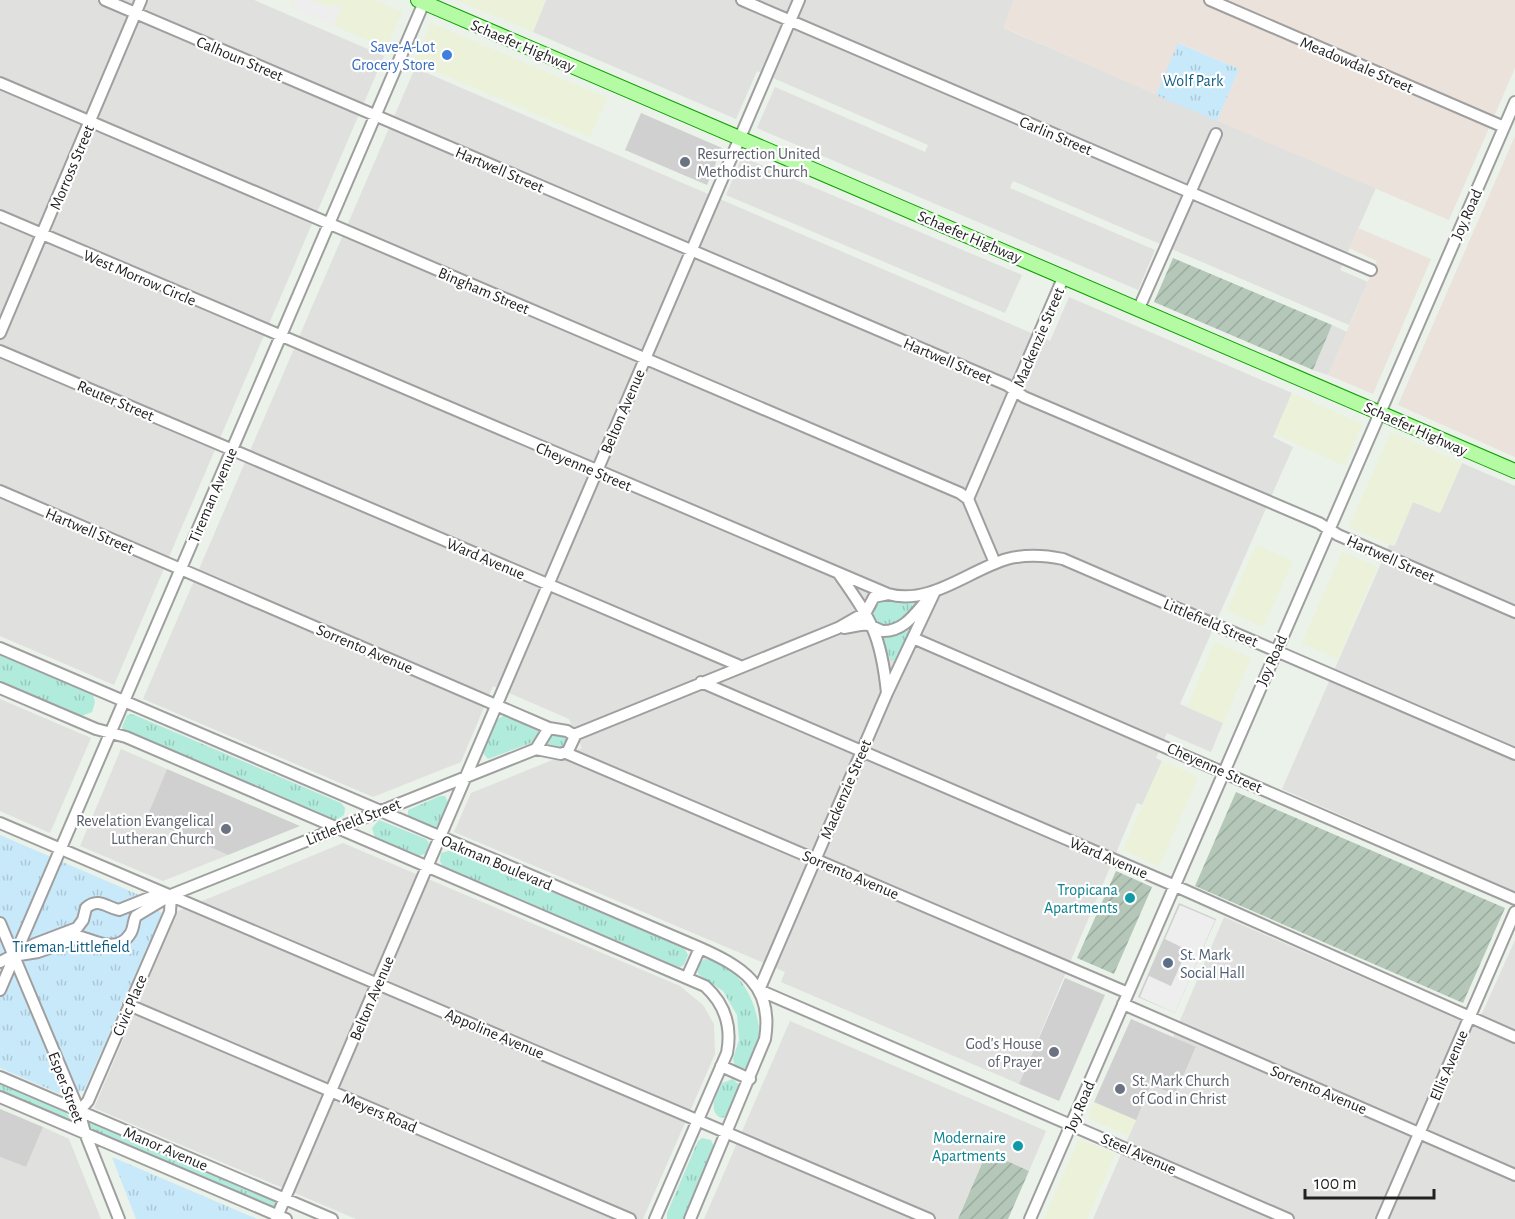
<svg xmlns="http://www.w3.org/2000/svg" width="1515" height="1219" font-family="'Alegreya Sans',sans-serif">
	<defs>
		<pattern id="construction-furrows" width="10" height="10" patternUnits="userSpaceOnUse" patternTransform="scale(1.5)"><rect width="10" height="10" fill="#b4c7b8"/><path d="M-1 1l2-2M0 10L10 0M9 11l2-2" fill="none" stroke="#9aab9e"/></pattern>
		<pattern id="grass-tufts" width="24" height="20" patternUnits="userSpaceOnUse" patternTransform="scale(1.5)"><rect width="24" height="20" fill="#b0ebdc"/><path d="M3 7l-1-3M5 7V3M7 7l1-3M15 17l-1-3M17 17v-4M19 17l1-3" fill="none" stroke="#97c9bc"/></pattern>
		<pattern id="park-tufts" width="24" height="20" patternUnits="userSpaceOnUse" patternTransform="scale(1.5)"><rect width="24" height="20" fill="#c8e9fa"/><path d="M3 7l-1-3M5 7V3M7 7l1-3M15 17l-1-3M17 17v-4M19 17l1-3" fill="none" stroke="#acc8d6"/></pattern>
	</defs>
	<rect width="100%" height="100%" fill="#eaf2e9"/>
	<path fill="#e0e0df" d="M0,0H254L384,56L114,685L0,636Z
		M546,0H1014L1004,28L1376,188L1340,270L1368,282L1349,325L1013,181L1010,188L1155,250L1138,290L757,128L775,87L925,152L928,145L757,71L736,119L533,32Z
		M415,68L1050,341L1069,297L1292,393L1273,437L1293,447L1180,704L1223,723L1211,752L1167,733L1156,758L1162,761L1142,805L1137,803L1019,1084L781,982L785,972L454,832L471,793L582,748L569,719L493,686L461,762L373,797L143,699Z
		M742,157L1022,275L1005,313L726,195Z
		M1332,325L1347,332L1328,375L1313,370Z
		M1462,463L1515,486V892L1282,789L1389,545H1395L1413,502L1440,513Z
		M0,699L91,738L50,833L0,811Z
		M121,749L167,769L146,819L228,855L163,881L80,846Z
		M343,843L680,986L703,1005L714,1024L715,1054L643,1219H356L94,1108L178,911Z
		M1224,917L1476,1027L1515,940V1219H1093L1151,1085L1175,1095L1196,1048L1173,1037Z
		M790,1021L1046,1131L1029,1171L987,1152L958,1219H704Z
		M43,1127L69,1139L101,1219H0V1157L26,1167Z"/>
	<path fill="#ebf2d9" d="M292,0H374L402,12L386,48L289,6Z
		M456,0H546L533,32Z
		M431,23L607,98L590,137L414,62Z
		M1292,393L1362,424L1345,466L1275,434Z
		M1391,432L1462,463L1440,513L1413,502L1393,546L1349,527Z
		M1256,545L1293,561L1263,627L1227,611Z
		M1342,552L1377,567L1338,659L1302,643Z
		M1215,642L1251,658L1223,723L1187,707Z
		M1162,761L1198,777L1159,866L1123,850Z
		M1094,1102L1136,1120L1129,1136L1088,1118Z
		M1079,1139L1115,1154L1087,1219H1044Z"/>
	<path fill="#ebe2db" d="M1014,0H1515V68L1449,220L1217,121L1239,69L1179,43L1156,95L1003,27Z
		M1515,136V457L1398,405Z
		M1358,228L1431,259L1373,394L1328,375L1377,261L1349,248Z"/>
	<path fill="#d0d0d0" d="M641,113L722,148L707,185L625,150Z
		M167,769L300,826L228,855L146,819Z
		M1179,903L1216,919L1175,1013L1138,997Z
		M1065,978L1105,995L1059,1101L1019,1084Z
		M1131,1019L1196,1047L1175,1095L1151,1085L1136,1120L1094,1102Z
		M0,1109L43,1127L26,1167L0,1157Z"/>
	<path fill="url(#construction-furrows)" d="M1173,258L1332,325L1313,370L1154,302Z
		M1236,792L1505,908L1463,1003L1195,886Z
		M1116,871L1152,887L1114,974L1077,958Z
		M987,1152L1029,1171L1008,1219H958Z"/>
	<path fill="url(#grass-tufts)" d="M886,599L923,600C911,612 897,631 878,625L870,611L877,601Z
		M921,613L898,661L890,660L881,634Z
		M0,652L92,692L95,702L92,712L79,717L0,683Z
		M132,714L341,803L345,808L344,815L335,821L124,731L122,727L127,715Z
		M504,715L542,733L539,740L488,759L483,753L497,720Z
		M555,731L571,739L562,749L546,747L545,744L549,733Z
		M440,796H445L448,802L437,828L432,829L408,817V810Z
		M379,820L426,839L429,843L427,853L419,856L375,838L372,828Z
		M452,850L684,948L688,955L684,965L680,967L676,966L443,867L440,861L441,853Z
		M704,959C747,960 777,1039 747,1069L735,1066L733,1059L739,1040L737,1015L723,991L698,974L697,966Z
		M733,1079L741,1087L728,1116L721,1118C706,1110 718,1094 722,1083Z
		M0,1083L66,1112L73,1123L0,1093Z
		M87,1121L260,1194L276,1202L275,1207L272,1209L90,1130Z
		M702,1138L711,1140L715,1149L684,1219H667V1213L698,1141Z"/>
	<path fill="url(#park-tufts)" d="M1178,43L1239,69L1217,121L1156,95Z
		M0,835L137,894L162,913L84,1091L58,1093L0,1068Z
		M112,1157L257,1219H136Z"/>
	<path fill="#eee" d="M294,0H312L332,8L334,4L342,7L334,26L291,7Z
		M1180,905L1215,920L1175,1013L1140,997L1149,976L1171,986L1187,950L1165,939Z"/>
	<g fill="none" stroke-linecap="round" stroke-linejoin="round">
		<defs>
			<path id="minor" d="M105,0L1007,385L1024,397L1319,523L1338,535L1515,612
				M742,0L1371,270
				M1210,0L1504,127
				M0,83L960,493L968,499
				M0,216L888,594C930,606 969,570 1007,559C1026,554 1044,555 1063,559L1515,754
				M1139,308L1216,134
				M0,333L141,0
				M0,351L740,666
				M0,491L549,728
				M995,563L968,499L1064,276
				M839,574C872,621 881,635 887,693
				M935,591L887,693L759,990L1288,1219
				M844,628C865,625 862,621 882,631C903,632 915,614 927,600
				M913,638L1515,899
				M0,648L698,947C741,966 774,985 765,1039L690,1219
				M701,682L1173,885L1515,1037
				M0,688L96,729L126,737L705,986C725,1004 732,1027 727,1053L655,1219
				M574,735L838,628L866,612L874,597L888,594
				M566,753L1128,993
				M0,823L929,1219
				M0,923L79,1111L85,1133L119,1219
				M13,956L38,952L81,937C96,941 117,954 130,934C134,929 133,921 136,916L171,895L536,749L549,728L567,731L575,736L568,751L561,754L536,749
				M0,962L35,944L77,928L83,920L86,908C98,897 106,907 119,910L154,896L167,895
				M687,977L700,948
				M0,990L425,0
				M1123,1004L1515,1175
				M129,1005L630,1219
				M721,1066L750,1079
				M0,1077L332,1219
				M0,1097L286,1219
				M79,1111L88,1101L170,912L171,895
				M276,1219L799,0
				M1030,1219L1515,102
				M1382,1219L1515,912"/>
			<path id="major" d="M418,0L1515,471"/>
		</defs>
		<use href="#minor" stroke="#9f9f9f" stroke-width="14"/>
		<use href="#major" stroke="#0e9f01" stroke-width="16"/>
		<use href="#minor" stroke="#fff" stroke-width="10"/>
		<use href="#major" stroke="#b4fba4" stroke-width="14"/>
	</g>
	<circle fill="#3f7fe0" stroke="#fff" stroke-width="2" cx="447" cy="55" r="6"/>
	<g fill="#6b7280" stroke="#fff" stroke-width="2">
		<circle cx="685" cy="162" r="6"/>
		<circle cx="226" cy="829" r="6"/>
		<circle cx="1054" cy="1052" r="6"/>
		<circle cx="1120" cy="1089" r="6"/>
	</g>
	<g fill="#0f9aa8" stroke="#fff" stroke-width="2">
		<circle cx="1130" cy="898" r="6"/>
		<circle cx="1018" cy="1146" r="6"/>
	</g>
	<circle fill="#5c6f8a" stroke="#fff" stroke-width="2" cx="1168" cy="963" r="6"/>
	<g text-anchor="middle" stroke-width="4.5" stroke-linejoin="round" paint-order="stroke">
		<g font-size="16" fill="#222" stroke="#fff">
			<text transform="translate(523 45) rotate(23)" y="6">Schaefer Highway</text>
			<text transform="translate(240 58) rotate(23)" y="6">Calhoun Street</text>
			<text transform="translate(1357 64) rotate(23)" y="6">Meadowdale Street</text>
			<text transform="translate(1056 135) rotate(23)" y="6">Carlin Street</text>
			<text transform="translate(71 167) rotate(-67)" y="6">Morross Street</text>
			<text transform="translate(500 169) rotate(23)" y="6">Hartwell Street</text>
			<text transform="translate(1466 214) rotate(-66)" y="6">Joy Road</text>
			<text transform="translate(970 236) rotate(23)" y="6">Schaefer Highway</text>
			<text transform="translate(140 277) rotate(23)" y="6">West Morrow Circle</text>
			<text transform="translate(484 290) rotate(23)" y="6">Bingham Street</text>
			<text transform="translate(1038 337) rotate(-67)" y="6">Mackenzie Street</text>
			<text transform="translate(948 360) rotate(23)" y="6">Hartwell Street</text>
			<text transform="translate(116 400) rotate(23)" y="6">Reuter Street</text>
			<text transform="translate(622 411) rotate(-67)" y="6">Belton Avenue</text>
			<text transform="translate(1416 428) rotate(24)" y="6">Schaefer Highway</text>
			<text transform="translate(584 466) rotate(23)" y="6">Cheyenne Street</text>
			<text transform="translate(212 495) rotate(-67)" y="6">Tireman Avenue</text>
			<text transform="translate(90 530) rotate(23)" y="6">Hartwell Street</text>
			<text transform="translate(486 558) rotate(23)" y="6">Ward Avenue</text>
			<text transform="translate(1391 558) rotate(24)" y="6">Hartwell Street</text>
			<text transform="translate(1211 622) rotate(23)" y="6">Littlefield Street</text>
			<text transform="translate(365 648) rotate(23)" y="6">Sorrento Avenue</text>
			<text transform="translate(1271 660) rotate(-66)" y="6">Joy Road</text>
			<text transform="translate(1215 767) rotate(24)" y="6">Cheyenne Street</text>
			<text transform="translate(845 789) rotate(-67)" y="6">Mackenzie Street</text>
			<text transform="translate(353 821) rotate(-22)" y="6">Littlefield Street</text>
			<text transform="translate(1109 857) rotate(23)" y="6">Ward Avenue</text>
			<text transform="translate(497 862) rotate(23)" y="6">Oakman Boulevard</text>
			<text transform="translate(851 874) rotate(23)" y="6">Sorrento Avenue</text>
			<text transform="translate(371 998) rotate(-67)" y="6">Belton Avenue</text>
			<text transform="translate(129 1005) rotate(-67)" y="6">Civic Place</text>
			<text transform="translate(495 1033) rotate(23)" y="6">Appoline Avenue</text>
			<text transform="translate(1448 1065) rotate(-67)" y="6">Ellis Avenue</text>
			<text transform="translate(67 1087) rotate(69)" y="6">Esper Street</text>
			<text transform="translate(1319 1089) rotate(23)" y="6">Sorrento Avenue</text>
			<text transform="translate(1079 1106) rotate(-67)" y="6">Joy Road</text>
			<text transform="translate(380 1112) rotate(23)" y="6">Meyers Road</text>
			<text transform="translate(166 1148) rotate(23)" y="6">Manor Avenue</text>
			<text transform="translate(1139 1153) rotate(24)" y="6">Steel Avenue</text>
		</g>
		<g font-size="16" fill="#366cbe" stroke="#fff" text-anchor="end">
			<text x="435" y="52">Save-A-Lot<tspan x="435" dy="18">Grocery Store</tspan></text>
		</g>
		<g font-size="16" fill="#0d5c83" stroke="#fff">
			<text x="1193" y="86">Wolf Park</text>
			<text x="71" y="952">Tireman-Littlefield</text>
		</g>
		<g font-size="16" fill="#5b616d" stroke="#fff" text-anchor="start">
			<text x="697" y="159">Resurrection United<tspan x="697" dy="18">Methodist Church</tspan></text>
			<text x="214" y="826" text-anchor="end">Revelation Evangelical<tspan x="214" dy="18">Lutheran Church</tspan></text>
			<text x="1042" y="1049" text-anchor="end">God's House<tspan x="1042" dy="18">of Prayer</tspan></text>
			<text x="1132" y="1086">St. Mark Church<tspan x="1132" dy="18">of God in Christ</tspan></text>
		</g>
		<g font-size="16" fill="#0d838f" stroke="#fff" text-anchor="end">
			<text x="1118" y="895">Tropicana<tspan x="1118" dy="18">Apartments</tspan></text>
			<text x="1006" y="1143">Modernaire<tspan x="1006" dy="18">Apartments</tspan></text>
		</g>
		<g font-size="16" fill="#4e5e75" stroke="#fff" text-anchor="start">
			<text x="1180" y="960">St. Mark<tspan x="1180" dy="18">Social Hall</tspan></text>
		</g>
	</g>
	<path d="M1305 1189v9h129v-9" fill="none" stroke="#222222" stroke-width="3"/>
	<text x="1314" y="1189" font-size="18" fill="#222222" stroke="#ffffff" stroke-width="4.5" paint-order="stroke">100 m</text>
</svg>
